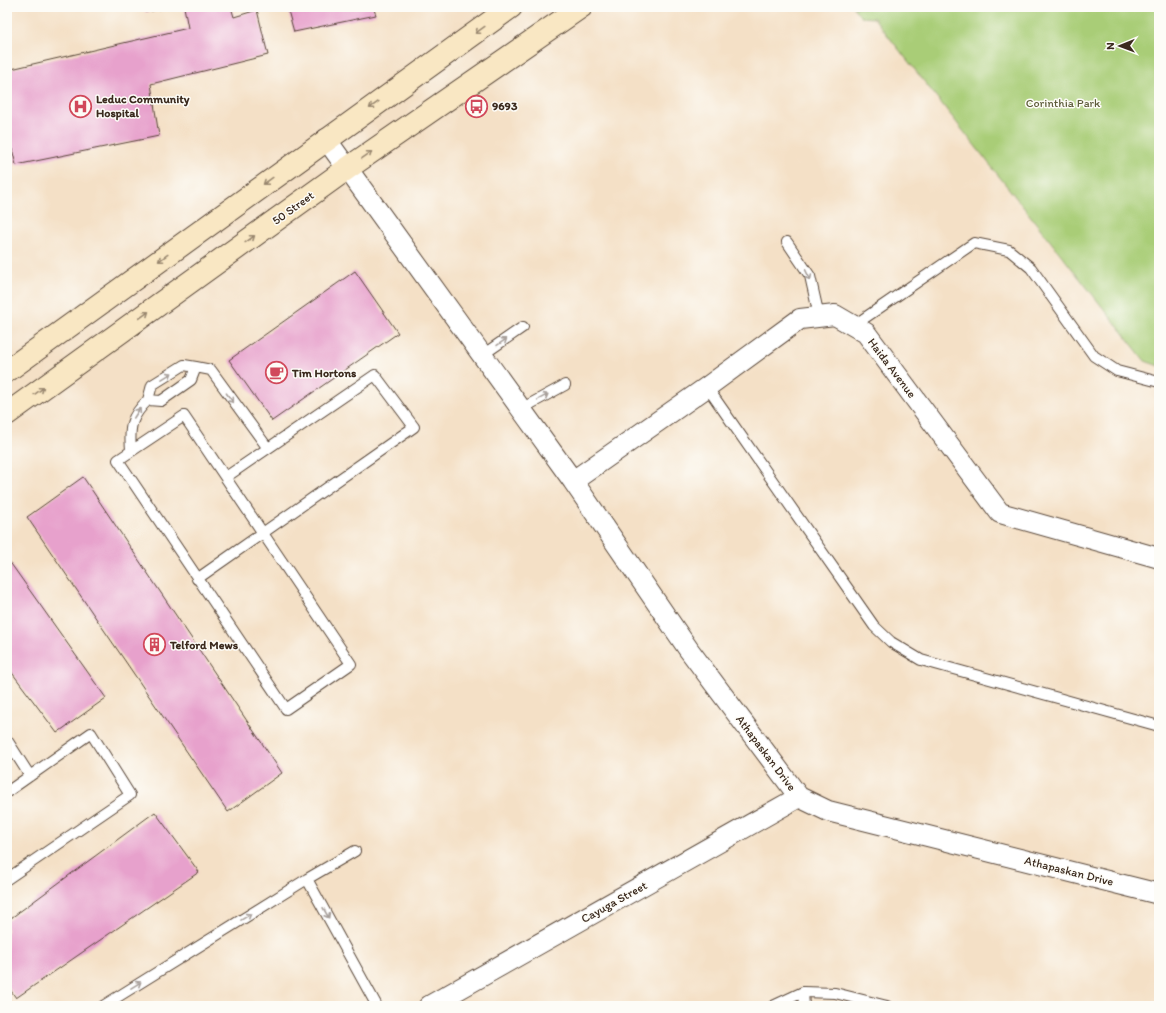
<svg xmlns="http://www.w3.org/2000/svg" width="1166" height="1013" font-family="Itim,sans-serif">
	<rect width="100%" height="100%" fill="#fdfcf7"/>
	<filter id="ink" filterUnits="userSpaceOnUse"><feTurbulence type="fractalNoise" baseFrequency=".025" numOctaves="2"/><feDisplacementMap in="SourceGraphic" scale="8" xChannelSelector="R" yChannelSelector="G"/><feConvolveMatrix kernelMatrix="1 2 1 2 8 2 1 2 1" color-interpolation-filters="sRGB"/></filter>
	<filter id="wash" filterUnits="userSpaceOnUse"><feTurbulence type="fractalNoise" baseFrequency=".012" numOctaves="4" result="noise"/><feDisplacementMap in="SourceGraphic" scale="16" xChannelSelector="R" yChannelSelector="G"/><feGaussianBlur stdDeviation="0.9" result="paint"/><feColorMatrix in="noise" values="0 0 0 0 0 0 0 0 0 0 0 0 0 0 0 0 0 1.4 0 .05"/><feComposite in="paint" operator="in"/></filter>
	<g filter="url(#wash)">
		<rect width="100%" height="100%" fill="#f4e0c6"/>
		<path fill="#a9cd77" stroke="#727c4a" d="M853,7H1159V366L1145,361L874,18L861,17Z"/>
		<g id="blocks">
			<path fill="#e7a1cc" d="M143,7H170V8L145,12Z
				M184,7H231L234,17L257,10L268,55L151,84L159,136L16,165L7,128V70L188,28Z
				M287,7H373L376,15L294,32Z
				M355,271L398,333L272,421L229,360Z
				M83,477L282,773L228,812L27,517Z
				M9,561L106,698L57,733L7,666V562Z
				M155,812L199,872L16,998L7,985V921Z"/>
		</g>
	</g>
	<g filter="url(#ink)">
		<use href="#blocks" fill-opacity="0" stroke="#574537" stroke-width="1"/>
		<g fill="none" stroke-linecap="round" stroke-linejoin="round">
			<defs>
				<path id="lane" d="M787,242L810,276L819,316
					M853,326L974,243L1009,250L1031,268L1094,356L1117,371L1159,382
					M481,356L523,327
					M707,387L874,626L891,642L921,660L1159,726
					M148,400L152,385L184,365L196,367
					M521,409L565,385
					M184,416L351,664L286,709L118,460Z
					M131,450C129,427 131,416 148,400L161,401L191,380L196,367L211,370L267,447
					M197,579L414,427L375,375L226,477
					M7,740L30,776
					M7,792L91,733L130,795L7,879
					M307,879L377,1006
					M803,992L804,1006
					M103,1006L307,879L355,851
					M773,1006L803,992L835,993L887,1006"/>
				<path id="street" d="M326,139L573,481L689,650L799,797L828,811L1159,894
					M573,481L707,387L800,319L835,315L866,333L1000,513L1159,558
					M429,1006L799,797"/>
				<path id="secondary" d="M7,371L511,7
					M7,414L348,168L581,7"/>
			</defs>
			<use href="#lane" stroke="#574537" stroke-width="12"/>
			<use href="#street" stroke="#574537" stroke-width="22"/>
			<use href="#secondary" stroke="#574537" stroke-width="24"/>
			<use href="#lane" stroke="#fff" stroke-width="10"/>
			<use href="#street" stroke="#fff" stroke-width="20"/>
			<use href="#secondary" stroke="#f9e7c3" stroke-width="22"/>
		</g>
		<defs><path id="oneway-shaft" d="M-6 0H5M1.5-3L5.5 0L1.5 3" fill="none" stroke-width="1.6" stroke-linecap="round" stroke-linejoin="round"/></defs>
		<g stroke="#9a8870">
			<use href="#oneway-shaft" transform="translate(480 30) rotate(144)"/>
			<use href="#oneway-shaft" transform="translate(374 105) rotate(144)"/>
			<use href="#oneway-shaft" transform="translate(367 155) rotate(-35)"/>
			<use href="#oneway-shaft" transform="translate(268 181) rotate(144)"/>
			<use href="#oneway-shaft" transform="translate(250 239) rotate(-36)"/>
			<use href="#oneway-shaft" transform="translate(163 258) rotate(144)"/>
			<use href="#oneway-shaft" transform="translate(144 315) rotate(-36)"/>
			<use href="#oneway-shaft" transform="translate(39 391) rotate(-36)"/>
		</g>
		<g stroke="#a79f9a">
			<use href="#oneway-shaft" transform="translate(808 275) rotate(64)"/>
			<use href="#oneway-shaft" transform="translate(502 342) rotate(-35)"/>
			<use href="#oneway-shaft" transform="translate(167 376) rotate(-32)"/>
			<use href="#oneway-shaft" transform="translate(543 397) rotate(-29)"/>
			<use href="#oneway-shaft" transform="translate(230 398) rotate(53)"/>
			<use href="#oneway-shaft" transform="translate(137 413) rotate(-57)"/>
			<use href="#oneway-shaft" transform="translate(326 913) rotate(61)"/>
			<use href="#oneway-shaft" transform="translate(246 917) rotate(-32)"/>
			<use href="#oneway-shaft" transform="translate(136 985) rotate(-32)"/>
		</g>
	</g>
	<defs>
		<symbol id="hospital-ring" viewBox="-11 -11 22 22"><circle r="9.5" fill="#fdfcf7" stroke="#d1495b" stroke-width="1.5"/><path d="M-5-5h3v3.5h4V-5h3V5h-3V1.5h-4V5h-3Z" fill="#d1495b"/></symbol>
		<symbol id="bus-ring" viewBox="-11 -11 22 22"><circle r="9.5" fill="#fdfcf7" stroke="#d1495b" stroke-width="1.5"/><path d="M-5-6H5V4H4V6H2V4H-2V6H-4V4H-5ZM-3.5-4V0h7V-4ZM-3.5 1.2v1.5H-2V1.2ZM2 1.2v1.5H3.5V1.2Z" fill="#d1495b"/></symbol>
		<symbol id="cafe-ring" viewBox="-11 -11 22 22"><circle r="9.5" fill="#fdfcf7" stroke="#d1495b" stroke-width="1.5"/><path d="M-5.5-4.5H6V0H3Q3 3.5 0 3.5H-2.5Q-5.5 3.5-5.5 0ZM3-3.2v2h1.7v-2ZM-6 4.5H4V6H-6Z" fill="#d1495b"/></symbol>
		<symbol id="building-ring" viewBox="-11 -11 22 22"><circle r="9.5" fill="#fdfcf7" stroke="#d1495b" stroke-width="1.5"/><path d="M-4-6H4V6H1V3H-1V6H-4ZM-2.5-4.3h1.7v1.8h-1.7ZM.8-4.3h1.7v1.8H.8ZM-2.5-1h1.7V.8h-1.7ZM.8-1h1.7V.8H.8Z" fill="#d1495b"/></symbol>
	</defs>
	<g fill-rule="evenodd">
		<use href="#hospital-ring" x="68" y="94" width="25" height="25"/>
		<use href="#bus-ring" x="464" y="94" width="25" height="25"/>
		<use href="#cafe-ring" x="264" y="360" width="25" height="25"/>
		<use href="#building-ring" x="142" y="632" width="25" height="25"/>
	</g>
	<g text-anchor="middle" stroke-width="3" stroke-linejoin="round" paint-order="stroke">
		<g font-size="12" font-weight="bold" fill="#3b2a1e" stroke="#fdfcf7" text-anchor="start">
			<text x="96" y="103">Leduc Community<tspan x="96" dy="14">Hospital</tspan></text>
			<text x="492" y="110">9693</text>
			<text x="292" y="377">Tim Hortons</text>
			<text x="170" y="649">Telford Mews</text>
		</g>
		<g font-size="12" fill="#5c5b39" stroke="#fdfcf7">
			<text x="1063" y="107">Corinthia Park</text>
		</g>
		<g font-size="12" fill="#3b2a1e" stroke="#fdfcf7">
			<text transform="translate(293 208) rotate(-36)" y="4">50 Street</text>
			<text transform="translate(892 368) rotate(53)" y="4">Haida Avenue</text>
			<text transform="translate(766 753) rotate(53)" y="4">Athapaskan Drive</text>
			<text transform="translate(1069 871) rotate(14)" y="4">Athapaskan Drive</text>
			<text transform="translate(614 902) rotate(-29)" y="4">Cayuga Street</text>
		</g>
	</g>
	<rect width="1166" height="1013" fill="none" stroke="#fdfcf7" stroke-width="24"/>
	<g transform="translate(1120 46) rotate(269)" stroke="#fdfcf7" stroke-width="3" paint-order="stroke">
	<path d="M0-3L7 15L0 10L-7 15Z" fill="#3b2a1e"/>
	<text y="-6" font-size="11" font-weight="bold" text-anchor="middle" fill="#3b2a1e">N</text>
	</g>
</svg>
